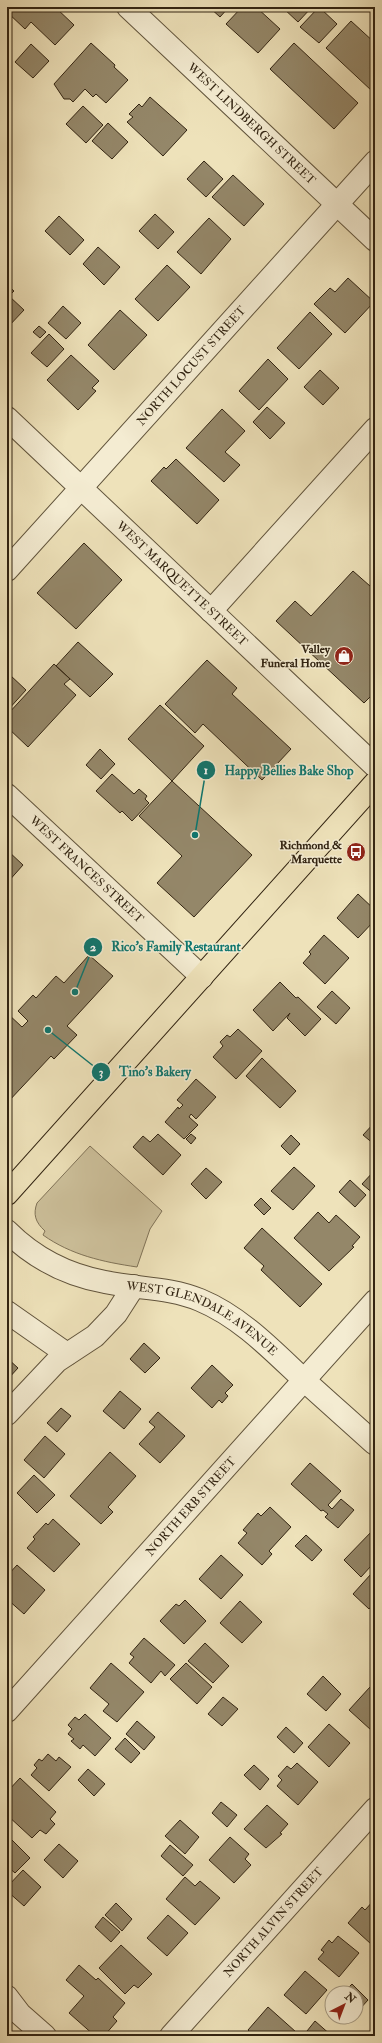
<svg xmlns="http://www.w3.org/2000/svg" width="382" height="2043" font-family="'IM FELL Double Pica',serif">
	<rect width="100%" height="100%" fill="#eee2ba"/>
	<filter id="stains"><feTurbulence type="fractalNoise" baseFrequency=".005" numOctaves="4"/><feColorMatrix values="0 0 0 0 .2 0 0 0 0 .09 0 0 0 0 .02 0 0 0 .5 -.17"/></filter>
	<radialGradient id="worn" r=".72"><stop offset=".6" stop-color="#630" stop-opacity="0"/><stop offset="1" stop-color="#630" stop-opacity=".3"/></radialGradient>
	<path fill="#cec29d" stroke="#807358" d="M90,1146L162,1211L150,1229L137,1267C103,1262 71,1255 43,1235L45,1231C35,1222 33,1214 37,1203Z"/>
	<path fill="#948769" stroke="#322412" d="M7,7H55L74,25L55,45L31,22L25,29L7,12Z
		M209,7H229L220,17Z
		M242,7H256L280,29L258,53L226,24Z
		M282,7H312L298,22Z
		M319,7L337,24L319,43L300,27Z
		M351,21L375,43V88L372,91L326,48Z
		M7,37L12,41L7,46Z
		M91,43L115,65L114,67L128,80L106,103L96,94L93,97L85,89L73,102L70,99H64L54,84Z
		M294,43L358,103L334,129L270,69Z
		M31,44L49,61L33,78L15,62Z
		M150,97L187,130L163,156L127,122L133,117L129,114L139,104L142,107Z
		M83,106L103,125L86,143L66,124Z
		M108,123L128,142L112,159L92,141Z
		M204,161L223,179L206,197L187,179Z
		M233,175L264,204L244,226L212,197Z
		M155,214L174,232L158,249L139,231Z
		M59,216L84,240L70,255L45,231Z
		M209,218L231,239L201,274L177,252Z
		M98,247L120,267L104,285L83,264Z
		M167,265L190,287L158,321L135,299Z
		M348,278L374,302L345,333L314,304L330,288L335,292Z
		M7,285L14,291L9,296L24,310L7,328Z
		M63,306L81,323L66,339L48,323Z
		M120,310L147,335L114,370L88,345Z
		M310,312L332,334L299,369L277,348Z
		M39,326L46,332L40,338L33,332Z
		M49,334L64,349L47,367L31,353Z
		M71,355L99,381L92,388L96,391L78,410L47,380Z
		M268,359L288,379L259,410L239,391Z
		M320,370L339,388L323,405L304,387Z
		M267,407L285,423L270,439L253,422Z
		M222,409L245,431L225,452L240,465L224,482L186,448Z
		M176,459L219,500L197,524L151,481L164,467L166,469Z
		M84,543L122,580L76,629L37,593Z
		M353,571L370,586L375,581V692L364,703L276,621L295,601L311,616Z
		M78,642L113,674L90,697L56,666Z
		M207,660L237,688L232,694L291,749L262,780L203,724L195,733L165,704Z
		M54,664L70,679L64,684L76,695L28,747L7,727V715Z
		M10,675L26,690L7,711V678Z
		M160,705L204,746L172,781L128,739Z
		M100,749L115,764L101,779L86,765Z
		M112,774L134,794L139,789L147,796L145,799L149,803L132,821L122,811L120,813L96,791Z
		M172,781L252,855L194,917L157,883L182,856L139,816Z
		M7,850L23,865L7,883Z
		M358,894L375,910V920L358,938L337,918Z
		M324,935L349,958L325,984L303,963L311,954L309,952Z
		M89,955L113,976L67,1026L77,1035L54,1059L51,1056L7,1103V1013L22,1027L28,1021L18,1011L33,995L36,998L56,976L64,983Z
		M280,982L296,998L298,997L321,1019L305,1036L287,1018L290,1013L273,1031L253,1010Z
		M332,991L350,1008L336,1024L317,1007Z
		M238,1029L262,1051L236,1079L213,1057L223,1046L220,1042L227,1035L230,1037Z
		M262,1058L296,1091L280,1108L246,1076Z
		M196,1079L216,1097L196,1119L191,1114L189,1117L198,1125L184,1139L165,1122L178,1107L179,1109L183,1105L177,1100Z
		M375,1122V1145L363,1135Z
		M158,1134L181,1155L163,1175L133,1147L143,1136L150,1142Z
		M191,1134L196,1138L191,1144L186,1139Z
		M291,1135L300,1144L290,1155L281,1146Z
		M294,1167L315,1186L293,1210L271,1191Z
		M206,1168L222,1182L206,1199L191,1184Z
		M375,1170V1195L362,1184Z
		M350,1180L366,1195L355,1207L339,1192Z
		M261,1198L271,1208L264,1215L254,1205Z
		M318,1212L329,1223L336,1215L360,1237L352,1246L354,1247L329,1271L294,1238Z
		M262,1228L322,1284L300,1307L261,1270L264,1266L244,1248Z
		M144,1343L160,1358L145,1373L130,1359Z
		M7,1358L18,1368L7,1380Z
		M212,1365L233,1385L225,1393L228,1396L222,1403L219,1400L212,1408L191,1388Z
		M120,1391L141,1409L124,1429L103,1411Z
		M61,1408L71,1416L57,1432L47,1423Z
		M158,1412L185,1436L160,1463L139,1444L155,1427L149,1422Z
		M45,1436L65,1454L44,1478L24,1460Z
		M110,1452L136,1476L108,1507L113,1512L101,1524L70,1496Z
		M310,1463L341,1491L328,1505L332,1509L341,1499L354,1510L338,1528L325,1517L328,1514L323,1510L321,1511L291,1484Z
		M34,1475L55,1495L37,1513L17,1493Z
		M270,1507L291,1527L269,1551L272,1554L262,1565L238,1543L247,1533L243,1530L258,1513L261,1516Z
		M53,1519L80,1544L54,1572L27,1548L35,1539L33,1537L46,1523L48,1525Z
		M375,1528V1569L371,1566L361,1577L344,1560Z
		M306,1535L322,1550L312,1561L295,1546Z
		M221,1555L243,1575L221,1599L199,1579Z
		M17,1565L45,1590L24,1614L7,1599V1576Z
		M371,1574L375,1578V1602L369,1609L353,1594Z
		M185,1600L206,1621L184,1644L160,1621L176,1604L179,1606Z
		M240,1601L262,1622L242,1643L220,1623Z
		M144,1638L175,1665L165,1676L161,1671L151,1683L129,1663L134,1657L130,1654Z
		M205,1643L229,1666L213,1683L188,1661Z
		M111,1663L144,1692L117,1722L103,1711L109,1704L90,1688Z
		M186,1663L212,1687L197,1704L170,1679Z
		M323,1676L341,1694L326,1711L307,1694Z
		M370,1687L375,1692V1725L371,1730L349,1710Z
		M223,1697L238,1709L222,1726L208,1714Z
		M85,1714L111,1738L95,1756L83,1745L80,1749L71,1741L74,1739L68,1734L72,1729L68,1725L75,1717L79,1720Z
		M137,1721L155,1737L144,1750L126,1734Z
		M329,1724L350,1743L329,1767L308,1747Z
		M286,1727L303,1743L294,1753L277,1737Z
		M125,1738L140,1753L131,1763L115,1749Z
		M48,1754L56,1761L59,1757L71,1767L49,1791L31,1775L37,1768L34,1765L39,1759L42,1761Z
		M297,1763L318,1782L298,1805L277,1786L282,1780L278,1776L287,1766L291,1769Z
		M254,1765L269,1779L260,1790L244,1775Z
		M88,1769L105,1784L94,1796L78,1780Z
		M20,1778L56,1812L50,1819L55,1824L46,1834L40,1830L32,1838L7,1815V1792Z
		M221,1802L237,1815L227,1827L212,1813Z
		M267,1805L288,1824L280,1833L282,1834L266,1848L244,1829Z
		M180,1820L199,1837L185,1854L165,1836Z
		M7,1835L30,1858L15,1873L7,1866Z
		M230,1837L249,1854L245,1859L251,1865L234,1883L209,1860Z
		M59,1844L78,1861L63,1878L44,1860Z
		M170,1845L193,1865L183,1876L161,1856Z
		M23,1870L41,1887L24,1906L7,1891V1887Z
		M185,1877L195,1886L200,1881L220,1898L195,1925L166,1899Z
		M375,1899V1940L371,1944L348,1923L362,1907L365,1910Z
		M116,1903L132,1919L122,1931L105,1915Z
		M168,1915L188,1933L167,1956L147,1938Z
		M103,1917L120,1932L111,1942L95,1927Z
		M338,1936L359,1953L339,1977L318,1959L324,1952L321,1950L329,1940L332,1943Z
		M121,1945L152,1974L138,1988L134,1985L125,1994L99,1968Z
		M79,1965L96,1980L98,1978L125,2003L113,2017L117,2021L104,2036H95L69,2013L84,1996L66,1980Z
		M305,1971L327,1990L306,2014L284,1995Z
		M352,1984L368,2000L358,2011L356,2009V1993H343Z
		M268,2007L296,2032L292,2036H254L248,2030Z
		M315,2021L332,2036H313L307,2031Z"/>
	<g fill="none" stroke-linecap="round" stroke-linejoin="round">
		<defs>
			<g id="minor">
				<path id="s1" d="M128,7L375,240"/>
				<path id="s2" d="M7,418L375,766"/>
				<path id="s3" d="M7,570L375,162"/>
				<path d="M211,611L375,429"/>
				<path id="s4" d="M7,795L202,977"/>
				<path id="s5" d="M7,1231C34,1258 67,1275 105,1282C137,1289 169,1287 200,1300C241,1317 273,1351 305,1381C328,1402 352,1423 375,1444"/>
				<path d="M7,1312L67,1354"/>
				<path d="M7,1414L57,1361L95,1336L116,1314L134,1286"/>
				<path id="s6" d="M7,1711L375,1301"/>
				<path d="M7,1997L20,2014L45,2036"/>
				<path id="s7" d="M171,2036L375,1809"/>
			</g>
			<path id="major" d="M7,1194L375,783"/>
		</defs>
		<use href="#minor" stroke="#61543c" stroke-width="24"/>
		<use href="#major" stroke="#322412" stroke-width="24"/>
		<use href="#minor" stroke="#f4ecd2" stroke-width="22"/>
		<use href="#major" stroke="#eee2ba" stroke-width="22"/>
	</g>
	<defs>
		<symbol id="shop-disc" viewBox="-11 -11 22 22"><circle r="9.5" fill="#8f2418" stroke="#f4ecd2"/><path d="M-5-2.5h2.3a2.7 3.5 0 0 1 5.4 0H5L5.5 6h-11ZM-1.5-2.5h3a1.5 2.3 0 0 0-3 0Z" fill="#fff"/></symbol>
		<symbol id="bus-disc" viewBox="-11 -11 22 22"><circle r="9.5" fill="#8f2418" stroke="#f4ecd2"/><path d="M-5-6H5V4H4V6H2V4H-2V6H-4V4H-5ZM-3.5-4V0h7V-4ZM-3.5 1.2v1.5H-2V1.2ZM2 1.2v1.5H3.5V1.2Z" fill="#fff"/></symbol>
	</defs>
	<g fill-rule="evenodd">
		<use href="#shop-disc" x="333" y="645" width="22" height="22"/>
		<use href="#bus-disc" x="345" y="841" width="22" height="22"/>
	</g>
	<g text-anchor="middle" stroke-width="3" stroke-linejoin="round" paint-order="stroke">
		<g font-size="12" fill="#322412" stroke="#f4ecd2">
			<text dy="4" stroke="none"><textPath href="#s1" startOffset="170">WEST LINDBERGH STREET</textPath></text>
			<text dy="4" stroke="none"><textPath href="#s3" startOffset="275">NORTH LOCUST STREET</textPath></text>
			<text dy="4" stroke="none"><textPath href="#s2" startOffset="241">WEST MARQUETTE STREET</textPath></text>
			<text dy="4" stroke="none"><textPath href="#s4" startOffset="109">WEST FRANCES STREET</textPath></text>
			<text dy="4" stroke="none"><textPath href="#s5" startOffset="218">WEST GLENDALE AVENUE</textPath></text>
			<text dy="4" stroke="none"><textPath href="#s6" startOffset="275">NORTH ERB STREET</textPath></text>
			<text dy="4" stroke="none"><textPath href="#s7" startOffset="153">NORTH ALVIN STREET</textPath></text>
		</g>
		<g font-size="12" font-weight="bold" fill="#322412" stroke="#f4ecd2" text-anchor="end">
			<text x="330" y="653">Valley<tspan x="330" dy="14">Funeral Home</tspan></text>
			<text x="342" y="849">Richmond &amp;<tspan x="342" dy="14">Marquette</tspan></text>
		</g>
	</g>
	<path fill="none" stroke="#0f766e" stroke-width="1.5" d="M195 835L206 770M75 992L93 947M48 1030L101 1072"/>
	<g fill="#0f766e" stroke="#f4ecd2" stroke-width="1.5">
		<circle cx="195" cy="835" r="4"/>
		<circle cx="75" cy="992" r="4"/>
		<circle cx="48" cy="1030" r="4"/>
		<circle cx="206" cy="770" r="10"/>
		<circle cx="93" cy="947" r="10"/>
		<circle cx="101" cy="1072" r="10"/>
	</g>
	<g font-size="12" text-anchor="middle" font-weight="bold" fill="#fff">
		<text x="206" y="774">1</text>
		<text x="93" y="951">2</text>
		<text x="101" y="1076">3</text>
	</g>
	<g font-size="13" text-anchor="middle" font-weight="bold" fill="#0f766e" stroke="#f4ecd2" stroke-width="3" stroke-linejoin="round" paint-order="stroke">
		<text x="289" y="775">Happy Bellies Bake Shop</text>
		<text x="176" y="951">Rico's Family Restaurant</text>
		<text x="155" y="1076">Tino's Bakery</text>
	</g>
	<rect width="382" height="2043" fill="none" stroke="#eee2ba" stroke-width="24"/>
	<rect x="8" y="8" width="366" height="2027" fill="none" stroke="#322412" stroke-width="2"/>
	<rect x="12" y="12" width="358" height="2019" fill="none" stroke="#322412"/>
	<g transform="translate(344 2005) rotate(42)"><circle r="19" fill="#f4ecd2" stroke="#a69c85"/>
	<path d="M0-3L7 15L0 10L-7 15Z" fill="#8f2418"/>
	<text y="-6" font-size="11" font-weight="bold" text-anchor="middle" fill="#322412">N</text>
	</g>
	<rect width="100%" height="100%" filter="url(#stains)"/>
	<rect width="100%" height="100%" fill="url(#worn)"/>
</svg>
